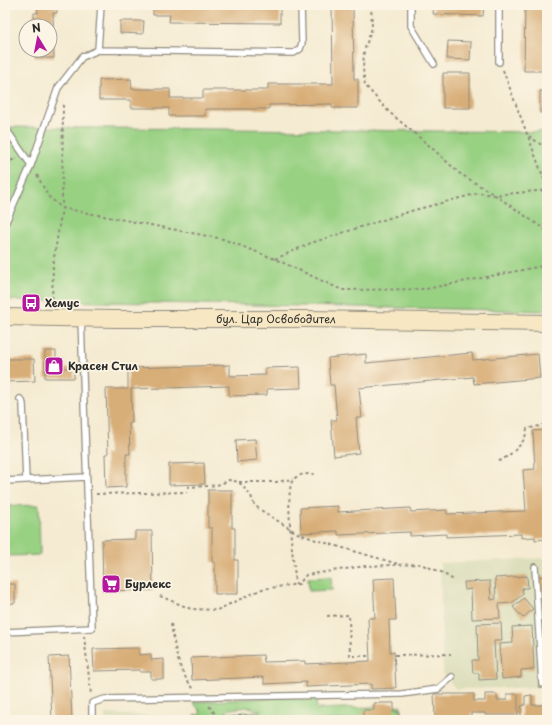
<svg xmlns="http://www.w3.org/2000/svg" width="552" height="725" font-family="'Playpen Sans',sans-serif">
	<rect width="100%" height="100%" fill="#fcf5e5"/>
	<filter id="ink" filterUnits="userSpaceOnUse"><feTurbulence type="fractalNoise" baseFrequency=".025" numOctaves="2"/><feDisplacementMap in="SourceGraphic" scale="8" xChannelSelector="R" yChannelSelector="G"/><feConvolveMatrix kernelMatrix="1 2 1 2 8 2 1 2 1" color-interpolation-filters="sRGB"/></filter>
	<filter id="wash" filterUnits="userSpaceOnUse"><feTurbulence type="fractalNoise" baseFrequency=".012" numOctaves="4" result="noise"/><feDisplacementMap in="SourceGraphic" scale="16" xChannelSelector="R" yChannelSelector="G"/><feGaussianBlur stdDeviation="0.9" result="paint"/><feColorMatrix in="noise" values="0 0 0 0 0 0 0 0 0 0 0 0 0 0 0 0 0 1.4 0 .05"/><feComposite in="paint" operator="in"/></filter>
	<g filter="url(#wash)">
		<rect width="100%" height="100%" fill="#f5ebd2"/>
		<path fill="#dcdebc" d="M547,558V687L456,689L443,674L440,563Z
			M105,714L194,717V720H105Z"/>
		<path fill="#99d183" stroke="#627e57" fill-rule="evenodd" d="M5,127L547,132V311L5,300Z
			M39,505L40,555L5,556V506Z
			M331,577L332,590L309,591L308,578Z
			M316,695L317,709L401,706L402,720H194V715L201,714L200,711L193,702ZM249,707L261,711L224,713L230,709Z"/>
		<g id="blocks">
			<path fill="#d8ae78" d="M37,5H57V13H53L54,58H35V50H50V26H34V13H38Z
				M153,5H280V23L169,22L170,15H153Z
				M332,5H353L354,76V79H358V108H332V104L269,105V109H205V116H169V108H131V100H99V80L131,79L132,89H170V98H203V90H268V84H333Z
				M434,5H484L483,16L433,14Z
				M525,5H546L545,71H524Z
				M120,21H144L143,34L120,33Z
				M448,41L471,42L470,60L447,59Z
				M443,73H470V108H443Z
				M540,91H547V113H540Z
				M45,351H56V368H74V378H45Z
				M472,353L473,360L538,354L540,378L474,384L473,377L359,388L362,418H356L359,453L334,456L331,420H337L334,385H330L328,358L366,354V363Z
				M5,359H34L35,381L5,382Z
				M230,365V376L266,375L265,368L300,367L301,388L267,389V395L229,396V386L131,389L132,423H129L130,454H126V487L106,488L105,454H108L106,389H128V368Z
				M547,430V539L535,540V537L521,538V534L446,537V534L410,536V532L338,535V531L301,533L300,508L338,506V512L410,508L411,512L447,510V514L526,511L523,470L535,469L533,431Z
				M255,439L257,460L237,462L236,440Z
				M204,463L205,484L169,485V464Z
				M208,490H232V528H235V560H238V594H215V562H212V528H208Z
				M135,531H152L153,590L103,591L102,540L135,539Z
				M527,576L528,588H522L523,594L512,603L499,604L500,618L472,619L471,589L465,590L464,582L490,581L491,600L496,599L495,578Z
				M546,576L547,597L539,598L538,577Z
				M394,578L396,620H389L390,652H394L396,688L371,689V684L306,687V682L264,684V677L192,680L191,658L263,655L264,662L305,661V664L370,661L368,618H375L373,579Z
				M5,584H15V603L5,604Z
				M524,598L533,609L523,618L513,607Z
				M547,604V630H542V614Z
				M501,623L502,641H494L496,679L479,680V673H473L472,660H478L477,624Z
				M532,626L534,669L521,670V677L502,679L499,644L513,643L512,627Z
				M139,648V655L151,654V660L164,659V679H151V672H140V670L94,671L93,649Z
				M69,656L72,720H52L49,657Z
				M434,694H474V701H485V694H497V700H507V694H518V715H485V713H471V716L435,717Z
				M532,695V705H547V720H521V706L525,705V696Z
				M374,703H394V712H399V720H363V710H374Z"/>
		</g>
	</g>
	<g filter="url(#ink)">
		<use href="#blocks" fill-opacity="0" stroke="#908b7e" stroke-width="1"/>
		<g fill="none" stroke-linecap="round" stroke-linejoin="round">
			<defs>
				<path id="service" d="M411,5V26L434,64
					M499,5V62
					M98,50L101,5
					M5,120L6,129L31,165
					M5,224L31,165L58,88L82,57L98,50L294,53L300,49L302,43L301,5
					M20,399L22,401L23,404L26,480
					M5,481L86,477
					M535,567L542,684
					M5,632L92,628L81,319
					M92,720V703L105,699L402,694L438,689L452,677"/>
				<g id="secondary">
					<path id="s1" d="M5,317L114,319H308L547,323"/>
				</g>
			</defs>
			<use href="#service" stroke="#908b7e" stroke-width="8"/>
			<use href="#secondary" stroke="#908b7e" stroke-width="18"/>
			<path stroke="#908b7e" stroke-width="2" stroke-dasharray="3 3" stroke-linecap="butt" d="M371,5L372,28L364,51L363,69L365,85L389,112L432,148L459,173L495,195L547,231
				M503,70L547,187
				M529,136L547,149
				M5,162L17,159
				M37,175L48,196L62,208L223,239L275,259L342,290L426,289L547,265
				M275,259L311,243L411,211L479,193L495,195L547,190
				M52,305L53,264L62,208L63,102
				M499,461C507,458 521,446 524,439C526,436 526,432 527,429L547,424
				M239,482H276L293,479
				M187,487L209,486L221,484L229,480L239,482L251,496L254,504L259,509L297,533L316,540L398,564
				M96,494L187,492
				M296,585C294,567 284,491 293,480C299,473 308,474 316,474
				M160,596L191,609L217,610L262,589L299,584L306,575L365,566L420,564L441,572L455,581
				M327,616L349,615L350,656H370
				M171,624C175,648 177,670 194,689
				M84,636L91,694
				M395,655L451,654
				M209,706L220,720
				M227,720C241,713 253,715 266,720"/>
			<use href="#service" stroke="#fff" stroke-width="5.5"/>
			<use href="#secondary" stroke="#f7e8c3" stroke-width="16"/>
		</g>
	</g>
	<defs>
		<symbol id="bus-square" viewBox="-11 -11 22 22"><rect x="-9" y="-9" width="18" height="18" rx="4" fill="#b5179e" stroke="#fcf5e5"/><path d="M-5-6H5V4H4V6H2V4H-2V6H-4V4H-5ZM-3.5-4V0h7V-4ZM-3.5 1.2v1.5H-2V1.2ZM2 1.2v1.5H3.5V1.2Z" fill="#fff"/></symbol>
		<symbol id="shop-square" viewBox="-11 -11 22 22"><rect x="-9" y="-9" width="18" height="18" rx="4" fill="#b5179e" stroke="#fcf5e5"/><path d="M-5-2.5h2.3a2.7 3.5 0 0 1 5.4 0H5L5.5 6h-11ZM-1.5-2.5h3a1.5 2.3 0 0 0-3 0Z" fill="#fff"/></symbol>
		<symbol id="supermarket-square" viewBox="-11 -11 22 22"><rect x="-9" y="-9" width="18" height="18" rx="4" fill="#b5179e" stroke="#fcf5e5"/><path d="M-6-5.5h2.5l.6 2H6L4.5 2H-2.5L-4.4-4H-6ZM-1.5 3.2a1.3 1.3 0 1 0 .1 0ZM3 3.2a1.3 1.3 0 1 0 .1 0Z" fill="#fff"/></symbol>
	</defs>
	<g fill-rule="evenodd">
		<use href="#bus-square" x="20" y="292" width="22" height="22"/>
		<use href="#shop-square" x="43" y="355" width="22" height="22"/>
		<use href="#supermarket-square" x="100" y="573" width="22" height="22"/>
	</g>
	<g text-anchor="middle" stroke-width="3.5" stroke-linejoin="round" paint-order="stroke">
		<g font-size="11" font-weight="bold" fill="#2b2b2b" stroke="#fcf5e5" text-anchor="start">
			<text x="45" y="307">Хемус</text>
			<text x="68" y="370">Красен Стил</text>
			<text x="125" y="588">Бурлекс</text>
		</g>
		<g font-size="11" fill="#2b2b2b" stroke="#fcf5e5">
			<text dy="4" stroke="none"><textPath href="#s1" startOffset="271">бул. Цар Освободител</textPath></text>
		</g>
	</g>
	<rect width="552" height="725" fill="none" stroke="#fcf5e5" stroke-width="20"/>
	<g transform="translate(38 38) rotate(350)"><circle r="19" fill="#fcf5e5" stroke="#a8a49b"/>
	<path d="M0-3L7 15L0 10L-7 15Z" fill="#b5179e"/>
	<text y="-6" font-size="11" font-weight="bold" text-anchor="middle" fill="#2b2b2b">N</text>
	</g>
</svg>
